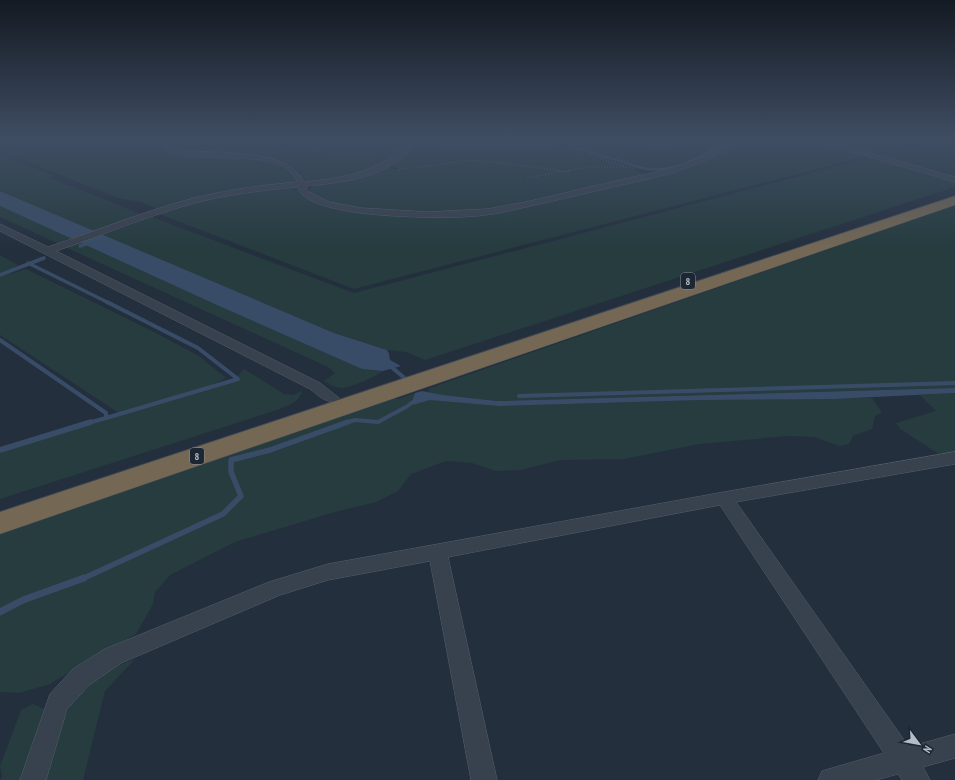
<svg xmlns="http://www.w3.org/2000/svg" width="955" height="780" font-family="'PT Sans Narrow',sans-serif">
	<rect width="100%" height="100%" fill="#242f3e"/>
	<path fill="#263c3f" d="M0,139H150L153,146C193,168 266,142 297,179L294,182L158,209L141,202L118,198L0,151Z
		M159,139H227L179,151L170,149L160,143Z
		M230,139C261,139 289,147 319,151C341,155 361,155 382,164C363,174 327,184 306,181C304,178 301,173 299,171C279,153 211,154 184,152Z
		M305,139C324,139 397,136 408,143L398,154L384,163C356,152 326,152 297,145Z
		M423,139H547L549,141L502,144Z
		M582,139H621L668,147L697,139H726L701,156L673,166L655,169L595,154L567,142Z
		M624,139H694L667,146Z
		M741,139H809L867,156L354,289L159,214L187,204L227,194L285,188L299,190L305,197L319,204L350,211L480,214L657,177L694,166L718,156Z
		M819,139H935L873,155Z
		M941,139H955V179L940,174L946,172L939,170L933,172L880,156H881L879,155Z
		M416,142L521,147L556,144L591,158L624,166H589L570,171L504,162L468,159L457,160L400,169L388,164Z
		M0,154L54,176L50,178L141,214L95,232L0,191Z
		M869,158L948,180L955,182V187L425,360L406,352L387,350L334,333L103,235L152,217L354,293Z
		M477,160L567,171L525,178L526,179L590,168H628L649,175L495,209L432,213L353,208L331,203L310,193L308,190L315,185L384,166L401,171L458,161Z
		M955,205V388L497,401L443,395L427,392L430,388Z
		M0,206L73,239L59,244L0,217Z
		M79,242L82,244L77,246L80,248L85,245L219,306L362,369L383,371C377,376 350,388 342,388C336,388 329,384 324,381L335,373L328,367L65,247Z
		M0,255L18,265L9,272L0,274Z
		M26,269L152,331L199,356L226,378L206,388L119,413L0,335V277Z
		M244,369L284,394L293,395L302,391C299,402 289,405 280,409L0,499V451L240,379L238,376Z
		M415,393L413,398V405L430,400H436L499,406L701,400L872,398L882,412L875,416L872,429L853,436L849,444L839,446L814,437L788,436L699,444L624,459L560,460L521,470L496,471L472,463L446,461L411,474L398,491L376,502L335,512L235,542L170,575L155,592L153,604L136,634L92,658L50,684L19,693L0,692V532L314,426L392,398L398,399Z
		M955,393V452L939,454L900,429L896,423L936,411L920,395Z
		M135,659L105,691L83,780H43L64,718L78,690L98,673Z
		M33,704L44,709L21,780H0L2,776L0,766L21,710Z"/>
	<path fill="#394c67" d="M0,191L334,333L387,350L389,354L390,360L401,366L383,371L362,369L219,306L0,206Z
		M955,388V393L834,399L701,400L499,406L430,400L413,405V398L415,393L422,391L443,395L497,401Z"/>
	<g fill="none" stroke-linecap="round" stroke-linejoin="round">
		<path stroke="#394c67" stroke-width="2.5" d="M556,139C575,149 596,155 617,160C627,163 638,168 649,169C679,172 705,155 728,139"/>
		<path stroke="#394c67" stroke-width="3.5" d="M80,246L88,243
			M28,263L109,303
			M0,275L44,258"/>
		<path stroke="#394c67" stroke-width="4" d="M0,340L106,413V418L88,423
			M389,365L408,381
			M519,396L955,383
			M106,418L238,379L198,348L107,302
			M345,423L355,420L378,422L406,407L417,399"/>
		<path stroke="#394c67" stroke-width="5.5" d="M0,450L91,422
			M82,579L223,514L241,496L231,472V460L270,450L348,422"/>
		<path stroke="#394c67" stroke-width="7" d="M0,612L23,600L84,578"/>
		<defs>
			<path id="minor" d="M151,139H158L166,146L179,150C211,154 290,147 304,182C343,178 382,172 408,142L398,141L395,139L508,143L577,139C573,142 566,142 560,143C512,151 463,146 415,142C411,147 407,153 403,157C377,179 338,183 306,186L307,191L329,202L361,208L428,212L487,209L526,202L664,170L700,158L734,139H741L723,152L705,161L669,174L500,213C486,215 472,217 457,217C430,218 305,218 298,187C264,190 231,194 198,202C150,215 103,235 56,251L320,383L339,398L337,401C326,404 318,395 310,389L0,231V224L48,247C97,231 144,211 194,198C228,190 262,185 297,182C281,138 177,176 151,139Z
				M811,139H821L955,177V182L812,140Z
				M955,452V464L736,502L909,747L955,734V758L923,767L930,780H902L898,774L876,780H818L822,771L884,753L720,505L448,557L497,780H471L430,561L328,580L280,595L121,663L89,685L67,709L46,780H20L50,694L73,669L105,649L269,582L328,564L724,492Z"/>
			<path id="motorway" d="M955,196V205L0,534V512Z"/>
		</defs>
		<use href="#minor" stroke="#565f6c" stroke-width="1"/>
		<use href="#motorway" stroke="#434c59" stroke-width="1"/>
		<path stroke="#44595c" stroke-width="1.5" stroke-dasharray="1.5 1.5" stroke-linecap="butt" d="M255,139L295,145L304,139
			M623,139L667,147L695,139
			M214,144L229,139
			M295,145L320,151L360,156L373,160
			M571,150L635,169
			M398,170L468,160L505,163L570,172
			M527,178L589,167H627"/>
		<use href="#minor" fill="#38414e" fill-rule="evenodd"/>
		<use href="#motorway" fill="#746855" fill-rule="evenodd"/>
	</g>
	<linearGradient id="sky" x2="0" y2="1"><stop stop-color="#141a22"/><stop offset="0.56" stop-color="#3f4d63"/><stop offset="1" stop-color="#3f4d63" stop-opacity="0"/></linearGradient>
	<rect width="955" height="248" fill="url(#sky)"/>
	<g text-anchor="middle" stroke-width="4" stroke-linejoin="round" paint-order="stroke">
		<g fill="#1d2633" stroke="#878f9c" stroke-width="1">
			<rect x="681" y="273" width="14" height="16" rx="3"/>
			<rect x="190" y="448" width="14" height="16" rx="3"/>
		</g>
		<g font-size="10" font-weight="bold" fill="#b4bcc9">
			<text x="688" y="285">8</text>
			<text x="197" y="460">8</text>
		</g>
	</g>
	<g transform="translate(919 744) rotate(122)" stroke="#1d2633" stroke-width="3" paint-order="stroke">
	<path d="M0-3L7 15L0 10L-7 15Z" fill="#b4bcc9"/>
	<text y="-6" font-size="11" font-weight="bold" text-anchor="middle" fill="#b4bcc9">N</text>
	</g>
</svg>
